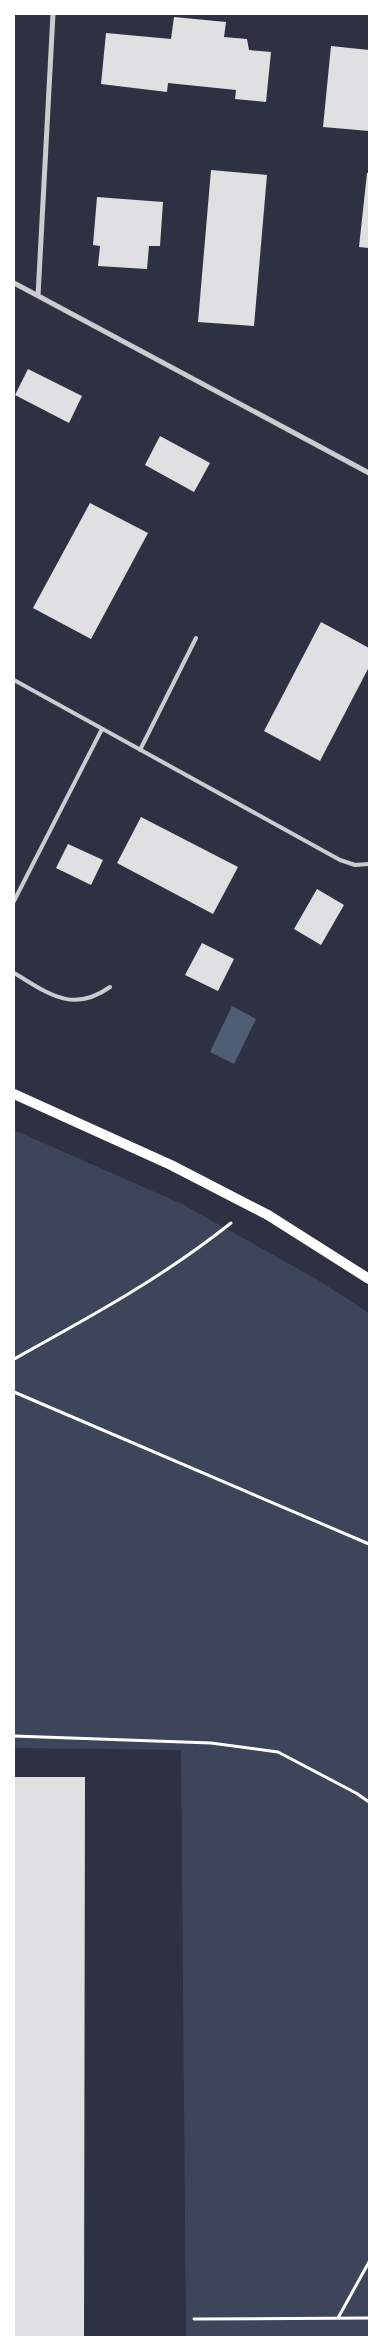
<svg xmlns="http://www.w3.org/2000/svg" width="383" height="2351" font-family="'Roboto Condensed',sans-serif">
	<rect width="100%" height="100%" fill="#2d3142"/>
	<path fill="#3c4559" d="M14,1130L182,1204L318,1280L369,1313V2337H186L181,1750L14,1748Z"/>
	<path fill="#4f5d75" d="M232,1006L256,1019L234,1064L210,1052Z"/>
	<path fill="#e0e0e3" d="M174,17L226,22L224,37L247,39L249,50L271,52L266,102L235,99L236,90L168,83L167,92L101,84L106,33L171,39Z
		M331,46L369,50V131L323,127Z
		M211,170L267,175L254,326L198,322Z
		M367,173H369V248L359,247Z
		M97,197L163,202L160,246H149L147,269L98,266L100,246L93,245Z
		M28,369L82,396L69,423L15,395Z
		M160,436L210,463L194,492L145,465Z
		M90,503L148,533L91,639L33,608Z
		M321,622L369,648V667L320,761L264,731Z
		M141,817L238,867L213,914L117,863Z
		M68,844L103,860L91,885L56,868Z
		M317,889L344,905L321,945L294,929Z
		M202,943L234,959L218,991L185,975Z
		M14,1777H85L84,2337H14Z"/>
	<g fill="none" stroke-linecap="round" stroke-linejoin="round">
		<path stroke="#fff" stroke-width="3" d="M14,1359C90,1317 162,1278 231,1223
			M14,1392L369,1544
			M14,1736L211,1743L278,1752L356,1793L369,1802
			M338,2318L369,2262
			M194,2319L369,2318"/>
		<path stroke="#caccd0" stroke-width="4" d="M14,680L340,860L355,865L369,864
			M140,750L196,638
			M14,901L102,729
			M14,973C48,993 72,1014 110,987"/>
		<path stroke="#caccd0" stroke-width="5" d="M14,283L369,473
			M38,296L53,14"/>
		<path stroke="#fff" stroke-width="10" d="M14,1094L171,1165L268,1215L369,1279"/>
	</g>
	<rect width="383" height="2351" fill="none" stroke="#ffffff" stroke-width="30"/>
</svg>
